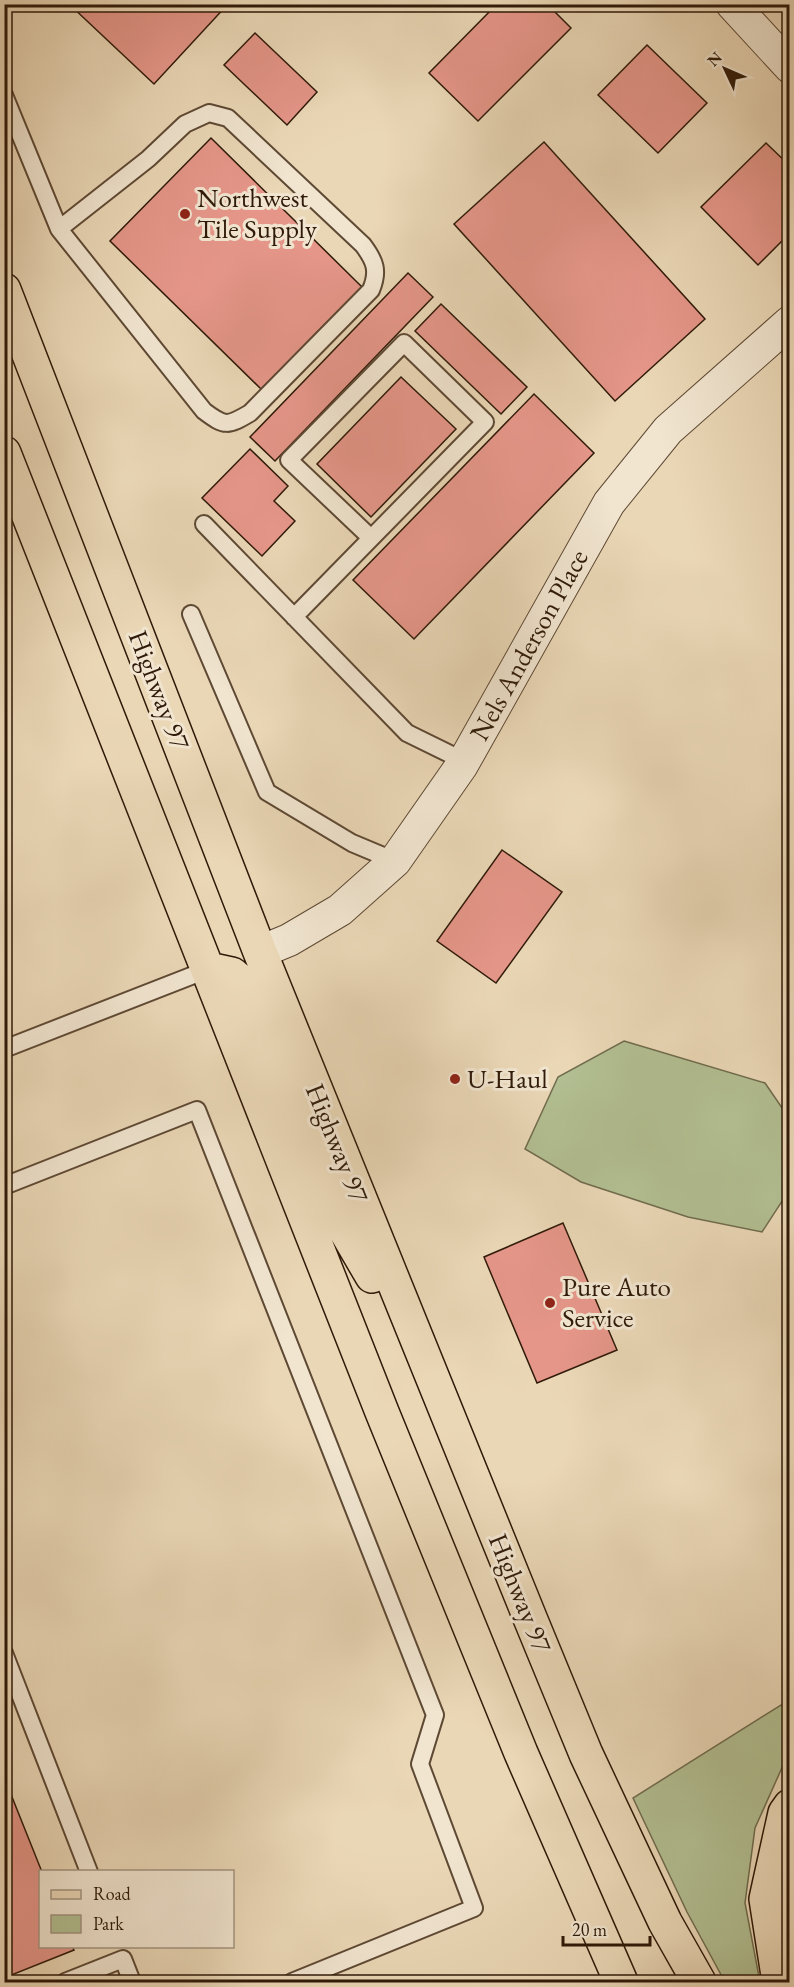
<svg xmlns="http://www.w3.org/2000/svg" width="794" height="1987" font-family="'EB Garamond',serif">
	<rect width="100%" height="100%" fill="#ead7b6"/>
	<filter id="stains"><feTurbulence type="fractalNoise" baseFrequency=".00333" numOctaves="4"/><feColorMatrix values="0 0 0 0 .2 0 0 0 0 .09 0 0 0 0 .02 0 0 0 .5 -.17"/></filter>
	<radialGradient id="worn" r=".72"><stop offset=".6" stop-color="#630" stop-opacity="0"/><stop offset="1" stop-color="#630" stop-opacity=".3"/></radialGradient>
	<path fill="#b2bf92" stroke="#706c4e" stroke-width="1.5" d="M624,1041L765,1083L789,1118L790,1189L762,1232L688,1217L581,1182L525,1149L558,1077Z
		M789,1700V1752L755,1828L745,1903L760,1982H725L687,1912L633,1798Z"/>
	<path fill="#e59689" stroke="#2f1a09" stroke-width="1.5" d="M69,4H228L154,84Z
		M497,4H547L571,28L478,121L429,73Z
		M255,33L317,92L287,125L224,65Z
		M647,45L707,103L658,153L598,95Z
		M211,138L362,287L261,389L110,241Z
		M544,142L705,319L615,401L454,224Z
		M766,143L790,166V233L758,265L701,207Z
		M408,273L433,297L275,461L250,437Z
		M441,304L527,387L501,414L415,331Z
		M401,377L456,429L371,517L317,464Z
		M534,394L594,453L414,639L353,580Z
		M250,449L288,486L274,501L295,521L262,556L202,498Z
		M502,850L562,892L496,983L437,941Z
		M563,1223L617,1350L537,1383L484,1257Z
		M4,1777L42,1872H40V1946H72L74,1950L4,1978Z"/>
	<g fill="none" stroke-linecap="round" stroke-linejoin="round">
		<defs>
			<path id="service" d="M4,95L59,229L204,411C225,427 228,426 250,413L371,290C379,271 375,261 363,245L228,118L209,113L185,124L148,159L59,229
				M204,524L407,733L464,761
				M191,614L267,792L352,843L395,861
				M294,617L485,422L404,343L289,460L371,538
				M4,1049L209,969
				M4,1186L197,1110L435,1715L420,1764L474,1908L292,1982
				M4,1653L89,1872
				M65,1982L123,1959L132,1982"/>
			<path id="minor" d="M732,4L790,67
				M260,952L289,940L340,910L395,861L462,765L609,503L668,430L790,322"/>
			<path id="primary" d="M4,290L260,952L530,1618L586,1754L665,1922L699,1982
				M4,453L382,1412L521,1753L621,1982
				M209,969L232,974L247,987L344,1228L372,1276"/>
			<path id="trunk" d="M779,1982L766,1899L785,1813L790,1806"/>
		</defs>
		<use href="#service" stroke="#5e4934" stroke-width="20"/>
		<use href="#minor" stroke="#5e4934" stroke-width="34"/>
		<use href="#primary" stroke="#2f1a09" stroke-width="36"/>
		<use href="#trunk" stroke="#2f1a09" stroke-width="36"/>
		<use href="#service" stroke="#f1e5d0" stroke-width="16"/>
		<use href="#minor" stroke="#f1e5d0" stroke-width="32"/>
		<use href="#primary" stroke="#ead7b6" stroke-width="33"/>
		<use href="#trunk" stroke="#ead7b6" stroke-width="33"/>
	</g>
	<g fill="#8f2418" stroke="#f1e5d0" stroke-width="2">
		<circle cx="185" cy="214" r="6"/>
		<circle cx="455" cy="1079" r="6"/>
		<circle cx="550" cy="1303" r="6"/>
	</g>
	<g text-anchor="middle" stroke-width="6" stroke-linejoin="round" paint-order="stroke">
		<g font-size="27" fill="#2f1a09" stroke="#f1e5d0" text-anchor="start">
			<text x="197" y="207">Northwest<tspan x="197" dy="31">Tile Supply</tspan></text>
			<text x="467" y="1088">U-Haul</text>
			<text x="562" y="1296">Pure Auto<tspan x="562" dy="31">Service</tspan></text>
		</g>
		<g font-size="27" fill="#2f1a09" stroke="#f1e5d0">
			<text transform="translate(529 645) rotate(-61)" y="9">Nels Anderson Place</text>
			<text transform="translate(159 690) rotate(69)" y="9">Highway 97</text>
			<text transform="translate(337 1143) rotate(68)" y="9">Highway 97</text>
			<text transform="translate(520 1593) rotate(68)" y="9">Highway 97</text>
		</g>
	</g>
	<rect width="794" height="1987" fill="none" stroke="#ead7b6" stroke-width="24"/>
	<rect x="6" y="6" width="782" height="1975" fill="none" stroke="#2f1a09" stroke-width="3"/>
	<rect x="12" y="12" width="770" height="1963" fill="none" stroke="#2f1a09" stroke-width="1.5"/>
	<rect x="39" y="1870" width="195" height="78" fill="#f1e5d0" stroke="#a39480" stroke-width="1.5"/>
	<rect x="51" y="1890" width="30" height="9" fill="#ead7b6" stroke="#a39480" stroke-width="1.5"/>
	<text x="93" y="1900" font-size="18" fill="#2f1a09">Road</text>
	<rect x="51" y="1915" width="30" height="18" fill="#b2bf92" stroke="#a39480" stroke-width="1.5"/>
	<text x="93" y="1930" font-size="18" fill="#2f1a09">Park</text>
	<g transform="translate(725 69) rotate(314)" stroke="#f1e5d0" stroke-width="4.5" paint-order="stroke">
	<path d="M0-4.5L10 22L0 15L-10 22Z" fill="#2f1a09"/>
	<text y="-9" font-size="16" font-weight="bold" text-anchor="middle" fill="#2f1a09">N</text>
	</g>
	<path d="M563 1936v9h87v-9" fill="none" stroke="#2f1a09" stroke-width="3"/>
	<text x="572" y="1936" font-size="18" fill="#2f1a09" stroke="#f1e5d0" stroke-width="4.5" paint-order="stroke">20 m</text>
	<rect width="100%" height="100%" filter="url(#stains)"/>
	<rect width="100%" height="100%" fill="url(#worn)"/>
</svg>
